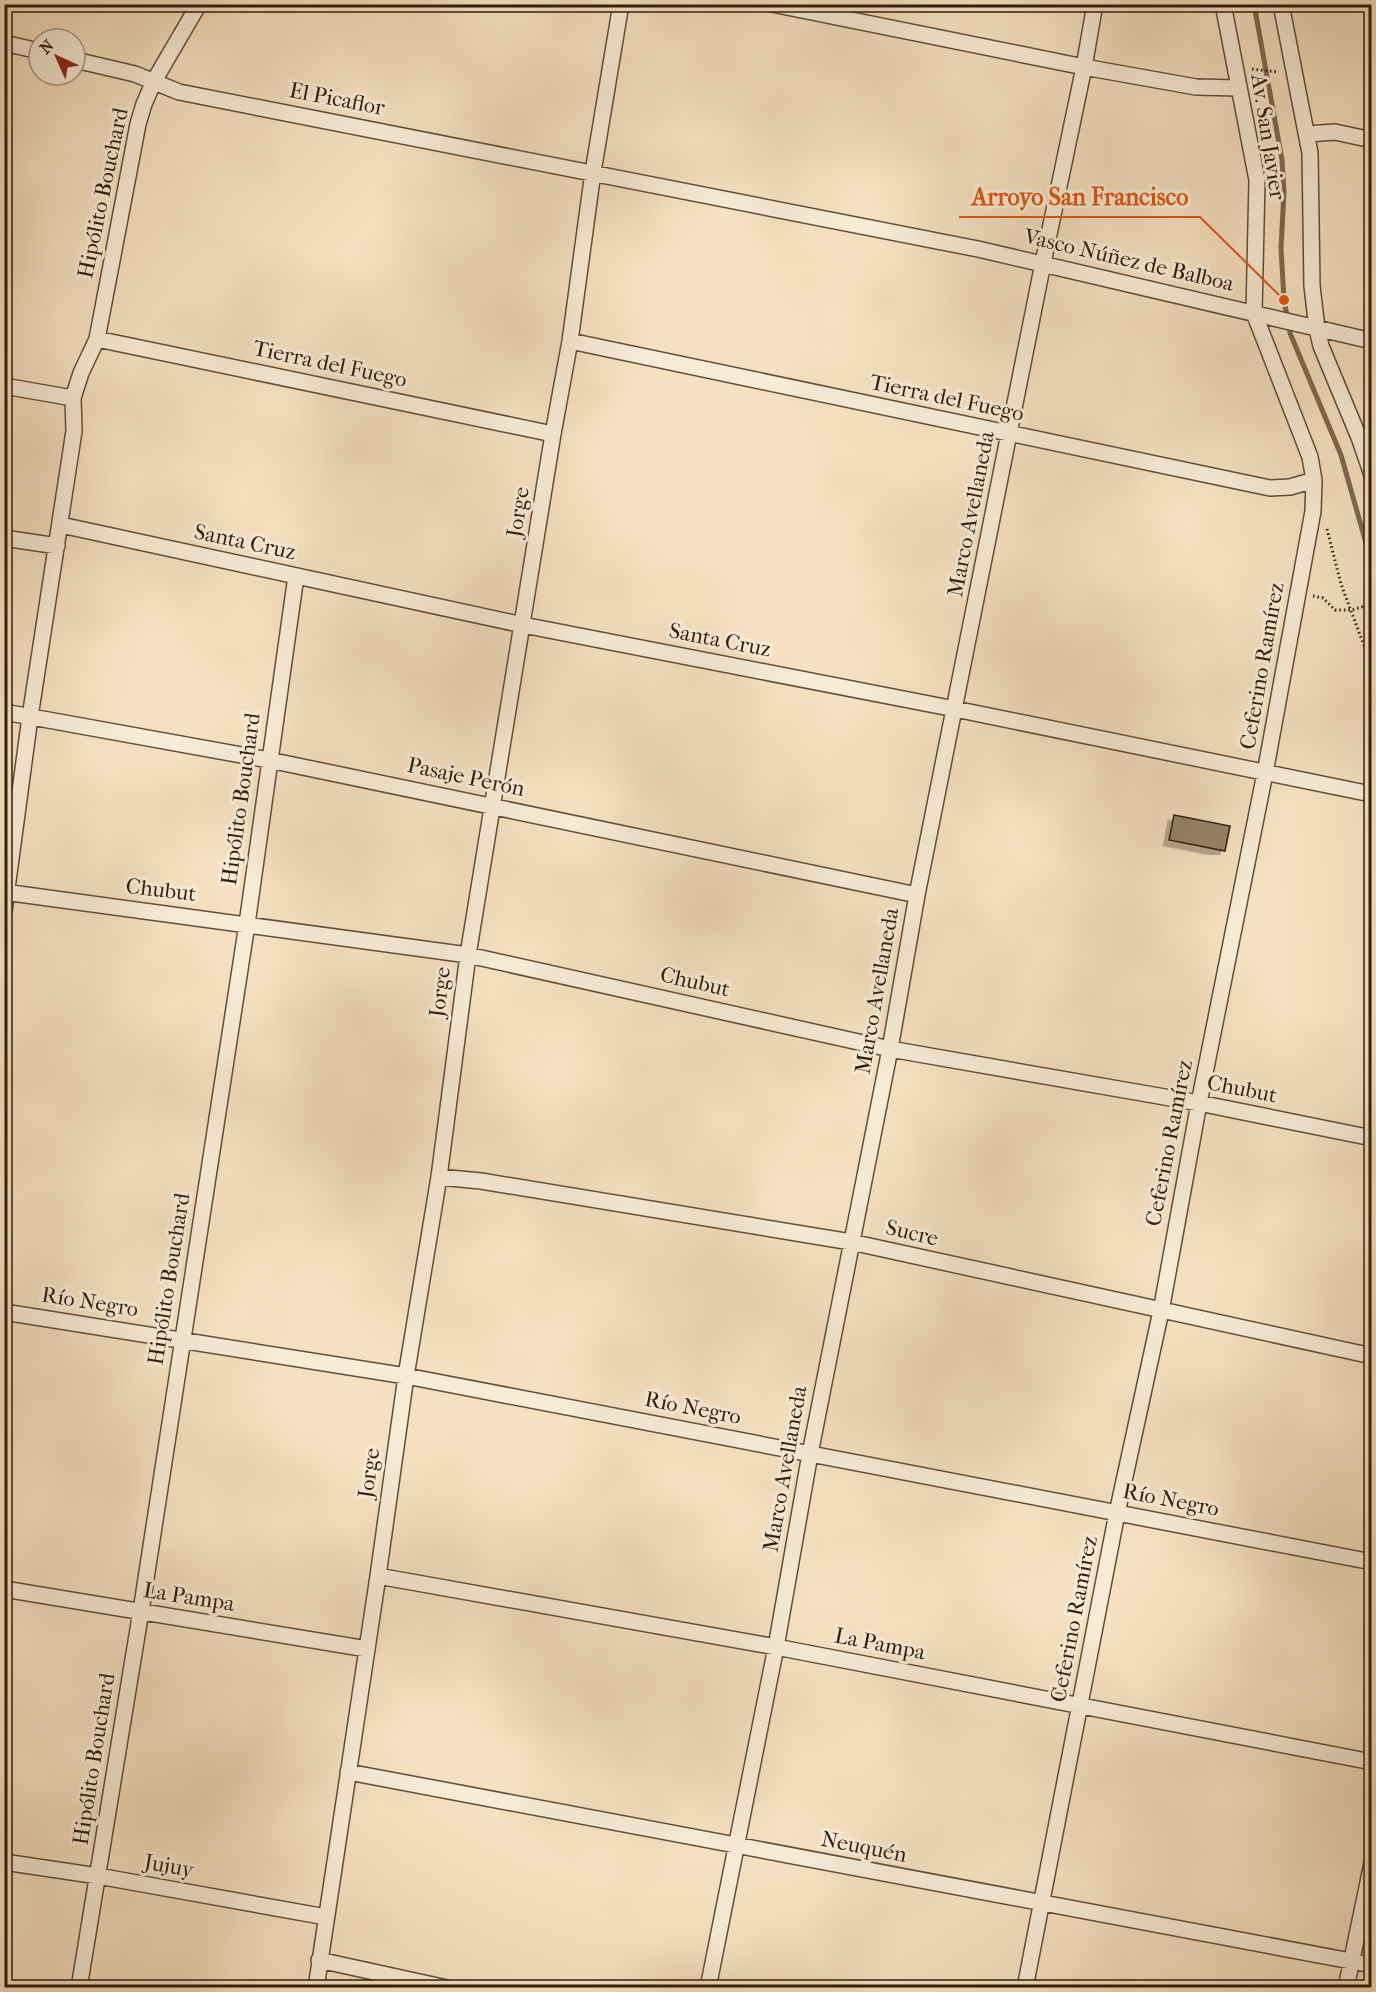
<svg xmlns="http://www.w3.org/2000/svg" width="1376" height="1992" font-family="'IM FELL French Canon',serif">
<style>
.lines{fill:none;stroke-linecap:round;stroke-linejoin:round}
.stream{stroke:#7e6a53;stroke-width:5}
.building{fill:#96836a;stroke:#301d0b;stroke-width:1.5;filter:url(#shadow)}
.street-casing{stroke:#614e38;stroke-width:18}
.path{stroke:#301d0b;stroke-width:3;stroke-dasharray:1.5 3;stroke-linecap:butt}
.street{stroke:#f8ecd7;stroke-width:15}
.labels{text-anchor:middle;dominant-baseline:central;stroke-width:6;stroke-linejoin:round;paint-order:stroke}
.street-label{font-size:22px;fill:#301d0b;stroke:#f8ecd7}
.leader{fill:none;stroke:#df560c;stroke-width:2}
.callout-dot{fill:#df560c;stroke:#f8ecd7;stroke-width:2}
.callout-label{font-size:24px;text-anchor:middle;font-weight:bold;fill:#df560c;stroke:#f8ecd7;stroke-width:6;stroke-linejoin:round;paint-order:stroke}
</style>
<defs>
<filter id="shadow"><feDropShadow dx="-5.5" dy="5.5" stdDeviation="0" flood-color="#0004"/></filter>
</defs>
<rect width="100%" height="100%" fill="#f5e1c1"/>
<filter id="stains"><feTurbulence type="fractalNoise" baseFrequency=".00333" numOctaves="4"/><feColorMatrix values="0 0 0 0 .2 0 0 0 0 .09 0 0 0 0 .02 0 0 0 .5 -.17"/></filter>
<radialGradient id="worn" r=".72"><stop offset=".6" stop-color="#630" stop-opacity="0"/><stop offset="1" stop-color="#630" stop-opacity=".3"/></radialGradient>
<g class="lines">
<!-- stream -->
<path class="stream" d="M1254,4L1282,160L1284,192L1281,248L1284,300L1290,333L1341,455L1372,564"/>
</g>
<!-- building -->
<path class="building" d="M1174,815L1230,826L1225,851L1169,840Z"/>
<g class="lines">
<!-- street casing -->
<g class="street-casing">
<path id="street" d="M772,4L1084,67L1196,87L1239,88
M1281,4L1310,153L1312,286L1317,329L1321,346L1360,440L1372,475
M4,43L39,51
M75,60L135,74L179,92L978,249L1372,341
M1307,134L1335,132L1372,140
M97,339L553,434
M570,341L1270,488L1290,487L1314,480
M4,386L73,398
M61,525L523,625L955,709L1366,793L1372,796
M4,538L57,546
M4,712L269,760L917,895
M4,892L468,955L890,1049L1199,1103L1372,1138
M4,911L30,717L74,431L73,398L81,373L97,339L138,124L144,104L154,81L199,4
M439,1177L481,1181L851,1242L1372,1356
M4,1312L406,1376L1372,1562
M378,1576L776,1647L1372,1762
M4,1589L367,1649
M348,1772L1372,1965
M4,1862L98,1876L326,1917
M319,1960L447,1988
M79,1988L141,1611L247,924L296,576
M316,1988L378,1576L406,1376L439,1177L468,955L553,434L570,341L593,172L621,4
M708,1988L776,1647L810,1454L890,1049L917,895L1043,263L1084,67L1095,4
M1025,1988L1117,1513L1161,1311L1199,1103L1265,773L1313,511L1314,480L1310,457L1254,313L1257,180L1223,4
M1346,1988L1372,1863"/>
</g>
<!-- path -->
<path class="path" d="M1252,69L1279,72
M1327,529L1341,584L1372,667
M1313,596L1323,598L1335,610H1351L1372,604"/>
<!-- street -->
<use href="#street" class="street"/>
</g>
<g class="labels">
<!-- street labels -->
<g class="street-label">
<text transform="translate(337 99) rotate(11)">El Picaflor</text>
<text transform="translate(1268 137) rotate(81)">Av. San Javier</text>
<text transform="translate(103 193) rotate(-78)">Hipólito Bouchard</text>
<text transform="translate(1129 260) rotate(13)">Vasco Núñez de Balboa</text>
<text transform="translate(330 364) rotate(12)">Tierra del Fuego</text>
<text transform="translate(947 398) rotate(12)">Tierra del Fuego</text>
<text transform="translate(518 512) rotate(-81)">Jorge</text>
<text transform="translate(971 514) rotate(-79)">Marco Avellaneda</text>
<text transform="translate(245 542) rotate(12)">Santa Cruz</text>
<text transform="translate(720 640) rotate(11)">Santa Cruz</text>
<text transform="translate(1262 666) rotate(-80)">Ceferino Ramírez</text>
<text transform="translate(466 777) rotate(12)">Pasaje Perón</text>
<text transform="translate(241 799) rotate(-82)">Hipólito Bouchard</text>
<text transform="translate(161 890) rotate(7)">Chubut</text>
<text transform="translate(695 982) rotate(13)">Chubut</text>
<text transform="translate(877 991) rotate(-80)">Marco Avellaneda</text>
<text transform="translate(440 992) rotate(-83)">Jorge</text>
<text transform="translate(1242 1089) rotate(11)">Chubut</text>
<text transform="translate(1169 1143) rotate(-79)">Ceferino Ramírez</text>
<text transform="translate(912 1233) rotate(13)">Sucre</text>
<text transform="translate(169 1279) rotate(-81)">Hipólito Bouchard</text>
<text transform="translate(90 1302) rotate(9)">Río Negro</text>
<text transform="translate(693 1408) rotate(11)">Río Negro</text>
<text transform="translate(785 1469) rotate(-80)">Marco Avellaneda</text>
<text transform="translate(369 1473) rotate(-82)">Jorge</text>
<text transform="translate(1171 1500) rotate(11)">Río Negro</text>
<text transform="translate(189 1597) rotate(9)">La Pampa</text>
<text transform="translate(1074 1619) rotate(-79)">Ceferino Ramírez</text>
<text transform="translate(880 1644) rotate(11)">La Pampa</text>
<text transform="translate(94 1759) rotate(-81)">Hipólito Bouchard</text>
<text transform="translate(864 1847) rotate(11)">Neuquén</text>
<text transform="translate(169 1866) rotate(10)">Jujuy</text>
</g>
</g>
<!-- callouts -->
<path class="leader" d="M1284 300L1200 217H959"/>
<circle class="callout-dot" cx="1284" cy="300" r="6"/>
<g class="callout-label">
<text x="1080" y="205">Arroyo San Francisco</text>
</g>
<!-- margin -->
<rect width="1376" height="1992" fill="none" stroke="#f5e1c1" stroke-width="24"/>
<rect x="6" y="6" width="1364" height="1980" fill="none" stroke="#301d0b" stroke-width="3"/>
<rect x="12" y="12" width="1352" height="1968" fill="none" stroke="#301d0b" stroke-width="1.5"/>
<!-- north arrow -->
<g transform="translate(57 57) rotate(315)"><circle r="28" fill="#f8ecd7" stroke="#a89985" stroke-width="1.5"/>
<path d="M0-4.5L10 22L0 15L-10 22Z" fill="#8f2418"/>
<text y="-9" font-size="16" font-weight="bold" text-anchor="middle" fill="#301d0b">N</text>
</g>
<rect width="100%" height="100%" filter="url(#stains)"/>
<rect width="100%" height="100%" fill="url(#worn)"/>
</svg>
